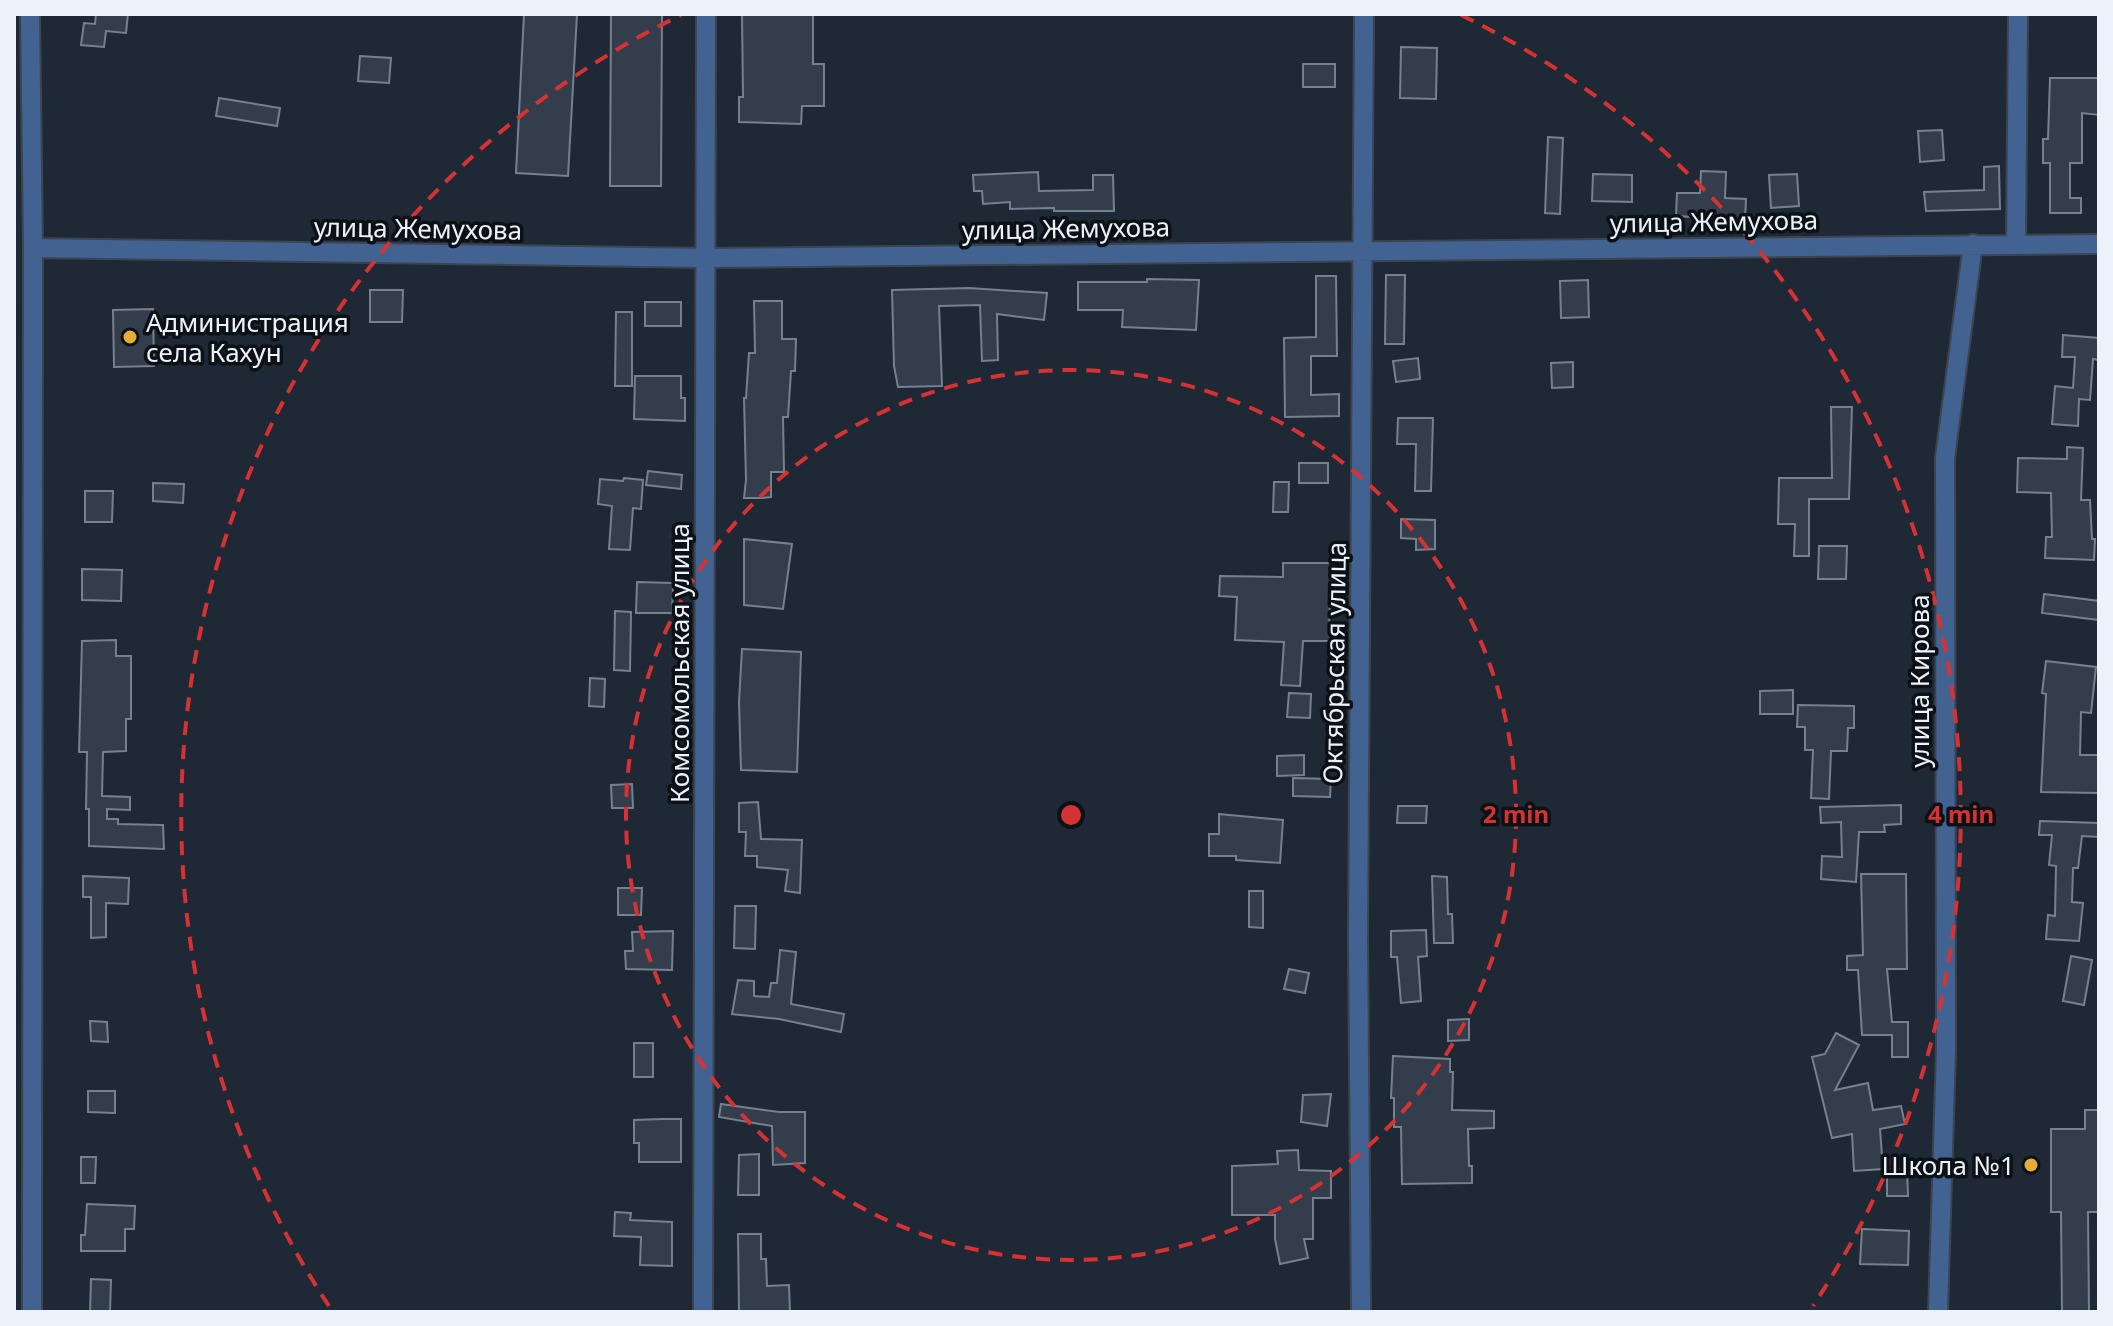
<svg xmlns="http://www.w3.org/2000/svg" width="2113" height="1326" font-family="'Noto Sans',sans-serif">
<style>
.building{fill:#333d4b;stroke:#768190;stroke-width:2}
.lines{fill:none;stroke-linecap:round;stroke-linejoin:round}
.street-casing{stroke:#3c4451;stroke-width:22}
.street{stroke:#426391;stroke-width:18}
.ring{fill:none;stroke:#d73233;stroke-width:4;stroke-dasharray:14 10}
.poi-dot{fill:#e6ad36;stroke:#0c1116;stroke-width:3}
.labels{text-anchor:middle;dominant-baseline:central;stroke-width:7;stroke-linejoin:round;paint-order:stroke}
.street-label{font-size:26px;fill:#ecf2fb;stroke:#0c1116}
.poi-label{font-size:26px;fill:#ecf2fb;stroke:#0c1116;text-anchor:start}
.centre{fill:#d73233;stroke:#0c1116;stroke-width:4}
.ring-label{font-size:24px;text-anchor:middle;font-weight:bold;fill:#d73233;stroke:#0c1116;stroke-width:7;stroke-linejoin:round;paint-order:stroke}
</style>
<rect width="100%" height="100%" fill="#1f2835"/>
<!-- building -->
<path class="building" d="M96,14H128L126,33L106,31L104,47L81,45L84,23L95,24Z
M524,14H577L568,176L516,173Z
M611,14H662L661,186H610Z
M742,14H813V64H824V106H802L801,124L739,122V97H743Z
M1401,47L1437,48L1436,99L1400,98Z
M360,56L391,58L389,83L358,81Z
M1303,64H1335V87H1303Z
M2050,78H2099V115L2082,113V163H2070V198H2081V213H2050V163H2043V139H2048Z
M219,98L280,108L277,126L216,116Z
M1942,130L1944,160L1920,162L1918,131Z
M1548,137L1563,138L1560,214L1545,213Z
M1999,166L2000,209L1926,211L1924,192L1984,190V167Z
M1701,171L1726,172L1725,198L1746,199L1745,220L1676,216L1677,193H1700Z
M1038,172L1039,191L1093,190V175H1113L1114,211H1054V208L1010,209V202L983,204L982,191H974L973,175Z
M1593,174L1632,175V202L1592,201Z
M1797,174L1799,206L1771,208L1769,175Z
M1386,275H1405L1404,344H1385Z
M1316,276H1336L1337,356H1311V395L1339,394V416L1285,417L1284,338L1316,337Z
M1147,279L1199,280L1196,330L1122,327L1123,310H1078V282H1147Z
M1588,280L1589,317L1561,318L1560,281Z
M969,288L1047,293L1044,320L997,314L998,360L982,361L980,305L939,306L942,386L898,387L894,366L892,290Z
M370,290H403L402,322H370Z
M754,301H782V339H796L795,371H791L788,417H783L784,472H771V497L762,498H744L746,480L744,398H746L749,353H755Z
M645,302H681V326H645Z
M153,309L154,366L114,367L113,310Z
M616,312H632V386H615Z
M2063,335L2099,338V360L2093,359L2090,400L2079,399L2078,426L2052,424L2055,386L2073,388L2075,357H2062Z
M1418,358L1420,379L1396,382L1393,361Z
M1573,362V387L1552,388L1551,363Z
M635,376H681V398H685V421L634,419Z
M1831,407H1852L1849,499H1809V556H1794L1795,524H1778L1779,478H1832Z
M1398,418H1433L1431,491H1415L1416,444H1397Z
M2067,447L2083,448L2081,500H2090L2092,539H2095L2094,560L2045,558L2046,537H2052L2051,493L2017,492L2018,458L2067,459Z
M1299,463H1328V483H1299Z
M648,471L682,475L681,489L646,485Z
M624,478L643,480L641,509L633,508L630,550L609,549L612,506L598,504L600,479L623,481Z
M1274,482H1289L1288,512H1273Z
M153,483L184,484L183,503L153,501Z
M85,491H113L112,522H85Z
M1401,519L1435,520V549L1416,550V539L1401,538Z
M744,539L792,544L783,609L744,605Z
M1819,546H1847L1846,579H1818Z
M1283,563H1332L1329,626L1332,627V641H1303L1300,686L1281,685L1284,642L1235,640L1237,597L1219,596L1220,576L1283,577Z
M82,569L122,570L121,601L82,600Z
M637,582L673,583L672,613H636Z
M2044,594L2099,601V620L2042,613Z
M615,611L631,612L630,671L614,670Z
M116,640V656H131V719H126V751L103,752L102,796L130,797V810L107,809V819H118V824L163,825L164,849L89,846V809H86L87,752H79L82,641Z
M742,649L801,652L797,772L741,770L739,702Z
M2046,661L2096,667L2091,713L2081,712L2080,755H2099V793L2041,792L2046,694L2042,693Z
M590,678L605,679L604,707L589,706Z
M1793,690V714H1760V691Z
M1289,693L1311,694L1310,718L1287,717Z
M1798,705L1854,706V728H1848L1847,751H1831L1829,799L1811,798L1813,750H1805V727H1797Z
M1304,755V775L1277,776V756Z
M1293,778L1331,779L1330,797L1293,796Z
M632,784L633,808H612L611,785Z
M758,802L761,839L802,840L800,893L785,891L788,870L757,867V856H745L746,832H739V803Z
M1901,805V824L1884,825L1885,832H1859L1856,882L1821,879L1822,856L1842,857L1841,822L1821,823L1820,807Z
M1398,806H1427L1426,823H1397Z
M1219,814L1283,820L1280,863L1236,860V856H1209V834H1219Z
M2040,821L2099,823V837L2082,836L2078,868H2073L2072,902L2083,903L2079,941L2046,939L2048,915L2055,916L2056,866L2049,865L2052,835H2039Z
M1861,874H1906L1907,969H1887L1892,1022H1908V1057H1892V1035H1862L1858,970H1847V956L1863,955Z
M83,876L129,878L128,904L106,903V937L91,938V897H83Z
M1432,876L1447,877L1448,914H1452L1453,943H1434Z
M618,888H642L641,915H618Z
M1249,891H1263V928L1249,927Z
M735,906H756L755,949L734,948Z
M1426,930L1427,956L1418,957L1421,1001L1401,1003L1397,957H1391V931Z
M673,931L672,970L626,969L625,951H633L632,932Z
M780,950L796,952L791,1004L844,1014L841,1032L779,1019L732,1014L738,980L754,981V996L769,997L771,983H777Z
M2071,956L2092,960L2084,1005L2063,1001Z
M1289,969L1309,973L1305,993L1284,989Z
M1469,1019V1040L1448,1041V1020Z
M90,1021L107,1022L108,1042L91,1041Z
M1836,1033L1859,1045L1835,1090L1868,1083L1873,1110L1901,1106L1905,1124L1880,1129L1883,1169L1854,1171L1852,1134L1832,1138L1812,1057L1825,1054Z
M634,1043H653V1077H634Z
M1393,1056L1450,1059V1072H1453L1452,1110L1494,1111V1128L1468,1129L1469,1166H1472V1183L1402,1184L1401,1127H1394V1098H1391Z
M88,1091H115V1113L88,1112Z
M1331,1094L1327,1126L1301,1122L1303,1095Z
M721,1104L779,1112H805V1163L773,1165L772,1126L719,1117Z
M2085,1110H2099V1212H2088L2089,1312H2062L2061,1212H2051V1129H2085Z
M663,1119H681V1162H639V1143H634V1120Z
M1298,1150L1299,1170L1331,1171V1198H1313V1239H1304L1308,1258L1280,1264L1275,1239V1215H1232V1166L1278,1164L1277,1151Z
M759,1154V1195H738L739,1155Z
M81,1157H96L95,1183H81Z
M1887,1169H1907L1908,1196H1887Z
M87,1204L135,1206L134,1229H125V1251H81V1235H85Z
M615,1212L631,1213L630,1220L672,1222V1266L640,1265L641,1237L614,1236Z
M1862,1229L1909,1231L1908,1265L1860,1264Z
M738,1234H761V1259H766L767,1286L789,1285L790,1312H739Z
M91,1279L111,1280L110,1312H90Z"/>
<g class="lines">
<!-- street casing -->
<g class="street-casing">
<path id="street" d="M30,14L33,248L32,1312
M2016,244L2018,14
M33,248L707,258L2099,244
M703,1312L706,14
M1361,1312L1358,938L1364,14
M1938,1312L1946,1050L1945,458L1973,244"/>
</g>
<!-- street -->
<use href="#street" class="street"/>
</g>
<!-- distance rings -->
<g class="ring">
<circle cx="1071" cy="815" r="445"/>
<path d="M329 1306A890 890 0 0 1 681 15M1461 15A890 890 0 0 1 1813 1306"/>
</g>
<!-- markers -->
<g class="poi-dot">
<circle cx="130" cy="337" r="8"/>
<circle cx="2031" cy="1165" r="8"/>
</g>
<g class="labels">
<!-- street labels -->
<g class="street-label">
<text transform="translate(1714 221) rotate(-1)">улица Жемухова</text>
<text transform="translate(418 228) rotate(1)">улица Жемухова</text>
<text transform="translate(1066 228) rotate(-1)">улица Жемухова</text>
<text transform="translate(679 663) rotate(-90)">Комсомольская улица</text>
<text transform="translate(1334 663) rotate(-89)">Октябрьская улица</text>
<text transform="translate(1919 681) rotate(-90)">улица Кирова</text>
</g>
<!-- poi labels -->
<g class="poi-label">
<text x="146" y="322">Администрация<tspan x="146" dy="30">села Кахун</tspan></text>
<text x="2015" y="1165" text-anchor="end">Школа №1</text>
</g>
</g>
<circle cx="1071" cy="815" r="12" class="centre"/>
<g class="ring-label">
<text x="1516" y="823">2 min</text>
<text x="1961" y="823">4 min</text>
</g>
<!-- border -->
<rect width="2113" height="1326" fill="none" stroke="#ecf2fb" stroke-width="32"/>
</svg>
